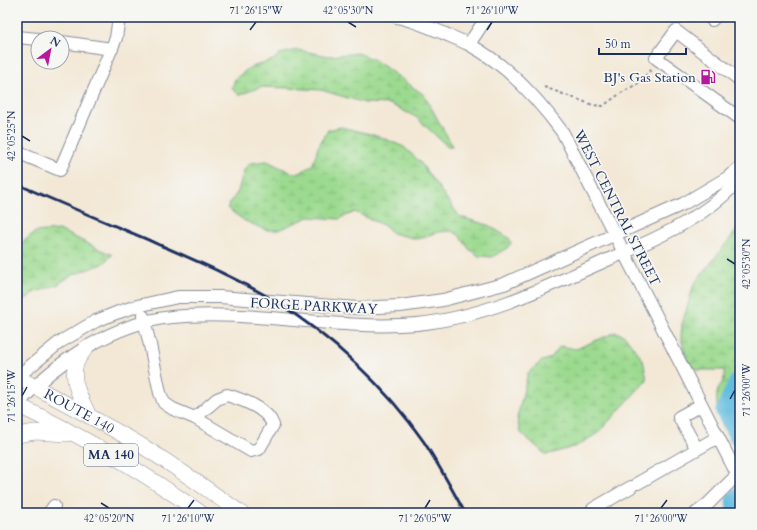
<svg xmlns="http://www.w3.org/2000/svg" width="757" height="530" font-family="Cardo,serif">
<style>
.wetland{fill:url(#wetland-marsh);stroke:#5c8476}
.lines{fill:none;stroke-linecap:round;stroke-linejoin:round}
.river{stroke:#62bcdf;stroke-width:21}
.minor-casing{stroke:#878c9a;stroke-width:14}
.major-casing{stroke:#878c9a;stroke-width:16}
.path{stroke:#878c9a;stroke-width:2;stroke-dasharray:3 3;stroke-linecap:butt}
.minor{stroke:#fff;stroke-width:12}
.major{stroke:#fff;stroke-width:15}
.rail{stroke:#1b2f5e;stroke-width:3}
.ticks{fill:none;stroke:#1b2f5e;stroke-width:1.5}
.labels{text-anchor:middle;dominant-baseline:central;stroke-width:3.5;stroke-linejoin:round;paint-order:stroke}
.shield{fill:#f6f6f2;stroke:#5d6b8a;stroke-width:1}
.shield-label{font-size:13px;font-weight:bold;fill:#1b2f5e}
.poi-label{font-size:14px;fill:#1b2f5e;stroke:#f6f6f2;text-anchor:end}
.street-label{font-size:14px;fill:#1b2f5e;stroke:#f6f6f2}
.neatline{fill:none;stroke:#1b2f5e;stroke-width:1.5}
.ticks-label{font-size:10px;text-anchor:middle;fill:#1b2f5e}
</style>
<defs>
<pattern id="wetland-marsh" width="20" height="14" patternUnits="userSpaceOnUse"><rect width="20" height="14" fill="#9cda8f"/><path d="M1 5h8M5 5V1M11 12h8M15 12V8" fill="none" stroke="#86bb7e"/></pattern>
</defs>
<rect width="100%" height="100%" fill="#f6f6f2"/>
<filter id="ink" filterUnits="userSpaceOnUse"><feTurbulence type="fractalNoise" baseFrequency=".025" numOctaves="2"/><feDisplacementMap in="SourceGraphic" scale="8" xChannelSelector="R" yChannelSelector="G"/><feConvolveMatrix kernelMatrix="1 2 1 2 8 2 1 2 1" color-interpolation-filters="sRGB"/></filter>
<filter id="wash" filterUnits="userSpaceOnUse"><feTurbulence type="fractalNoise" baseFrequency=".012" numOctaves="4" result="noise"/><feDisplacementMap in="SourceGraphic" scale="16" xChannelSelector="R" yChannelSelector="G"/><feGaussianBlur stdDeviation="0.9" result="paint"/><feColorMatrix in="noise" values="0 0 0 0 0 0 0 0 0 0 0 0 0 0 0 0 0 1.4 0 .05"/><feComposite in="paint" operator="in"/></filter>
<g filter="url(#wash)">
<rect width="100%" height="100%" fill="#f3e8d5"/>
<!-- wetland -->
<path class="wetland" d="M297,50L329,56L358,53L375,60L424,95L452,145L451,147L447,146L416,117L390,104L365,103L321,90L289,88L261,87L239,95L232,88L235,79L249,68L273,60L280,54Z
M341,127L378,136L404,147L420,162L460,217L488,225L509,238L511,243L507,248L492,257L479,256L470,250L459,235L452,231L438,232L417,239L392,233L387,227L355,212L339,219L309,217L278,230H266L245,221L227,208L238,191L245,168L250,163L267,161L292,173H300L313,164L318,147L328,130Z
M740,226V448L738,451C727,433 714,415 717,393C719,383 726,383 724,370H698L688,363L681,338L682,324L694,284Z
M59,230L112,255L103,264L72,275L57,285L33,293L17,307V247L35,232Z
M616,332L625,336L643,360L647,380L598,433L577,446L546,455L520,432L517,418L528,373L542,361L551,358L560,346L576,349Z"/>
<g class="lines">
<!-- river -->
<path class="river" d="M740,381L726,411L740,438
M737,513L736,501L740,496"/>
</g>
</g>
<g filter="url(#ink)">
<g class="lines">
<!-- minor casing -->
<g class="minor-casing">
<path id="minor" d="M397,17C413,20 429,27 443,33C452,37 460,40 468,44C507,64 538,99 563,133L740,480
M712,20L715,17
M17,37L38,39
M62,42L112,49
M469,44L487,17
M740,80L676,31L656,58L738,117H740
M17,152L60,170L116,38L119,17
M143,316L150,345L160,393L164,403L173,409L195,418L251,451L259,449L273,425C267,408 243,400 227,395L217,399L195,418
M17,377L60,342L96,321L116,313L137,306L178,297H220L357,308L400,306L443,300L504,284L683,204L727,178L740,167
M17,405C55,362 113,323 172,317C254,309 335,331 417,324C487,317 551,285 614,257C656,239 712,214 740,178
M697,449L679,417L701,405
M638,483L718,437
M593,509L631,487
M49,513L54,506
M696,513L707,505L737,475"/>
</g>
<!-- major casing -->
<g class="major-casing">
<g id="major">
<path d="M86,348C82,353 78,358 76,364C70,381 82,400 89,416"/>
<path id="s1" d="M17,377C55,398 94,418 132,440C170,462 205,488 241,513"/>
<path d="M17,405C81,435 143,472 201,513"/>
<path d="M17,435L35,432L67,434"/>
</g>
</g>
<!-- path -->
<path class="path" d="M544,87L593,105L603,106L621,93L637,84L652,69"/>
<!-- minor -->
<use href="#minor" class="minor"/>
<!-- major -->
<use href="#major" class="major"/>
<!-- rail -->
<path class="rail" d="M17,184C62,204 108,223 153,242C194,260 235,277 273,300C330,335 386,387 424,442C439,465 452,489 465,513"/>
</g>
</g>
<!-- ticks -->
<path class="ticks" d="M348,22L356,27M250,30L256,22M487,30L492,22M22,136L30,141M727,259L735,264M22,396L27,387M730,399L735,390M101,503L109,508M188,508L194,500M425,508L430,500M661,508L667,500"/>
<!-- icons -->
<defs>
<g id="fuel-bare" transform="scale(1.2)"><path d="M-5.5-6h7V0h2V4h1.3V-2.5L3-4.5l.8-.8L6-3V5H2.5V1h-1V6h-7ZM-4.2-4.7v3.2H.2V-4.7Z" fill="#b5179e" stroke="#f6f6f2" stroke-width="2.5" paint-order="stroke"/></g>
</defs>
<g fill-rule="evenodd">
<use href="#fuel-bare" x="708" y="77"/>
</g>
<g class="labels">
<!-- shield labels -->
<rect class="shield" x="84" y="444" width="54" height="22" rx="3"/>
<g class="shield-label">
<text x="111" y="455">MA 140</text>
</g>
<!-- poi labels -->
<g class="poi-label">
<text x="696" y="77">BJ's Gas Station</text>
</g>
<!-- street labels -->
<g class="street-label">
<text transform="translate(617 208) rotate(63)">WEST CENTRAL STREET</text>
<text transform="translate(314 306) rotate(3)">FORGE PARKWAY</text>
<text stroke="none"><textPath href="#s1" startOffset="71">ROUTE 140</textPath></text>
</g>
</g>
<!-- margin -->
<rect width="757" height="530" fill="none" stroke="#f6f6f2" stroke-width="44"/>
<!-- north arrow -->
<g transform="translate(50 50) rotate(32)"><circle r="19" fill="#f6f6f2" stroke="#9ea6b7"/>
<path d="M0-3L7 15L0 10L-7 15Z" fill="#b5179e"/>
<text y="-6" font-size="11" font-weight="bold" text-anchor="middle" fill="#1b2f5e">N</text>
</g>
<!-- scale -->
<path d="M599 48v6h87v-6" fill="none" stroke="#1b2f5e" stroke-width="2"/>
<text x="605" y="48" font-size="12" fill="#1b2f5e" stroke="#f6f6f2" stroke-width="3" paint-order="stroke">50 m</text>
<rect x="22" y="22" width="713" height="486" class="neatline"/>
<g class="ticks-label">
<text x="256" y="14">71°26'15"W</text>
<text x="348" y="14">42°05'30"N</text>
<text x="492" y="14">71°26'10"W</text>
<text transform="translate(11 136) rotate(-90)" y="4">42°05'25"N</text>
<text transform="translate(746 264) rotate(-90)" y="4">42°05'30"N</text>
<text transform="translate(746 390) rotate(-90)" y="4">71°26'00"W</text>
<text transform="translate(11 396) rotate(-90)" y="4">71°26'15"W</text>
<text x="109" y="522">42°05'20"N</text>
<text x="188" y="522">71°26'10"W</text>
<text x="425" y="522">71°26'05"W</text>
<text x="661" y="522">71°26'00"W</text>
</g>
</svg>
